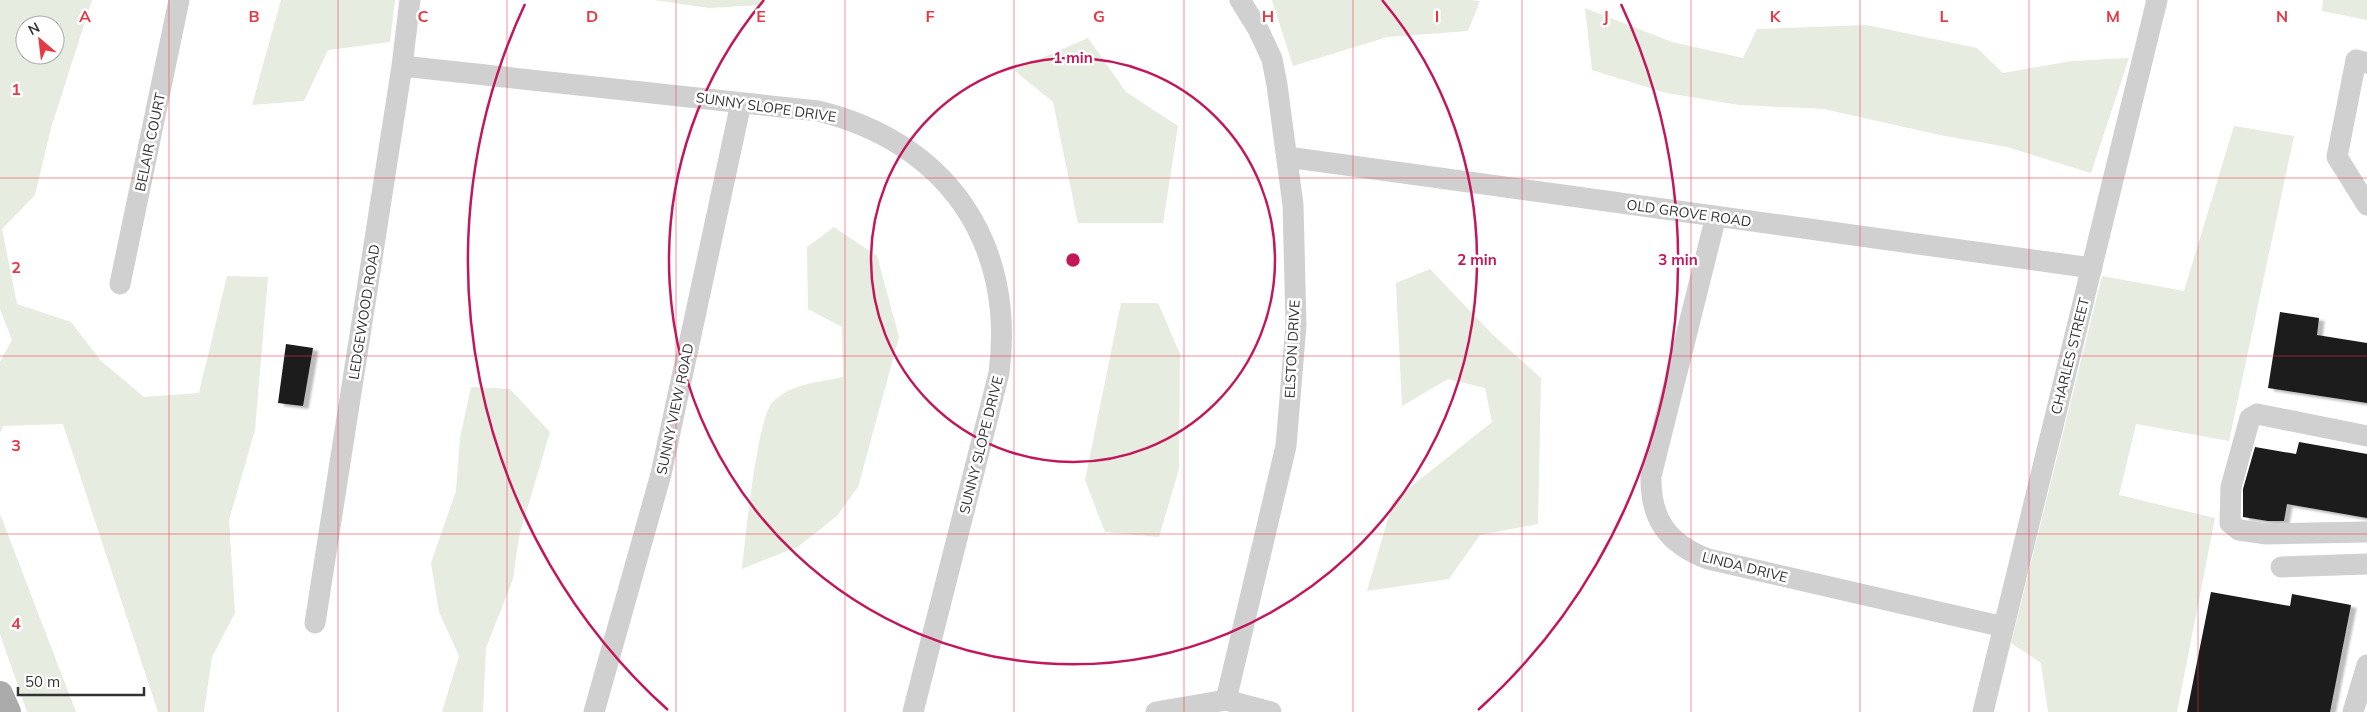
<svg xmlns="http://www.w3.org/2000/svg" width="2367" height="712" font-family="Mulish,sans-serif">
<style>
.green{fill:#e6ecdf;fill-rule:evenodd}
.building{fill:#1a1a1a;filter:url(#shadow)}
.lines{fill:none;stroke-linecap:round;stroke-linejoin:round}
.minor{stroke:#d0d0d0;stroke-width:21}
.major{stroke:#ababab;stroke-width:26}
.grid{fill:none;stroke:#e63946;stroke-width:1;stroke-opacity:0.55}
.ring{fill:none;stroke:#c2185b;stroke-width:2.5}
.labels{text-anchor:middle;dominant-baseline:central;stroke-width:5;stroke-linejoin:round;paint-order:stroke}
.street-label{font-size:14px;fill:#333;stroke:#fff}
.grid-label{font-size:16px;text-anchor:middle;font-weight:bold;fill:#e63946;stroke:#fff;stroke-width:5;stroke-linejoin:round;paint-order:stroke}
.centre{fill:#c2185b;stroke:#fff;stroke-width:2.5}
.ring-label{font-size:15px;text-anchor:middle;font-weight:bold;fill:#c2185b;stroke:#fff;stroke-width:5;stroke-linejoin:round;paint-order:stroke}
</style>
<defs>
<filter id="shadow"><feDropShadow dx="5.5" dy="3" stdDeviation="1" flood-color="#0004"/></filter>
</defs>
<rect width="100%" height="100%" fill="#fff"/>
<!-- green -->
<path class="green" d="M0,0H92L51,128L35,195L2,229L17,304L71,322L101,361L144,397L199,393L227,276L268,277L255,430L229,520L235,613L212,657L204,712H158L63,424L3,426L0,433V362L12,340L0,309ZM25,25H55V55H25Z
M281,0H395L390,42L328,50L304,101L252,105Z
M655,0H765L763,5L708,8Z
M1272,0H1471L1480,1L1468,31L1387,37L1293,66Z
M2323,0H2367V20L2322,11Z
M1585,8L1672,42L1743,58L1757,29L1867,25L1977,48L2003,73L2072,61L2129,58L2091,173L2007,147L1940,135L1824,109L1739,105L1666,93L1592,70Z
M1088,38L1126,92L1178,126L1163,223H1078L1053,102L1014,70Z
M2234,126L2294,136L2229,441L2136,424L2119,495L2215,518L2177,712H2048L2041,663L2011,643L2102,276L2184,291Z
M834,227L877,256L899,337L858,487L837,516L799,546L742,569C745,542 757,419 772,403C791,383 817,383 843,377L842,327L808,309L807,247Z
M1430,269L1492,334L1541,378L1538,524L1480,535L1449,579L1367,591L1393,501L1492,422L1485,388L1448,379L1402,406L1396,283Z
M1121,303H1158L1180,354L1179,469L1159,537L1105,532L1085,480Z
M471,387L510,389L550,432L519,536L513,579L486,648L483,712H442L459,656L439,612L431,563L456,491L460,438Z
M0,514L76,712H27L0,634Z"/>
<!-- building -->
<path class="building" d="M2280,312L2319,318L2317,335L2367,343V403L2268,388Z
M286,344L313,348L303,406L278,403Z
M2299,442L2367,454V518L2287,504L2284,521H2268L2243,517V489L2255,447L2296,454Z
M2211,592L2290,606L2292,594L2351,605L2330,712H2187Z"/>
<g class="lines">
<!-- minor -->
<path class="minor" d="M2367,63L2356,60L2337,157L2367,205
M402,66L818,111C946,142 1016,242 999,373L913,712
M1287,157L2092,268
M1716,216L1651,476C1650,519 1668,544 1708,559L2004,627
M120,284L179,0
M2367,436L2257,414L2250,418L2231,487L2230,523L2239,530L2267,534L2367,532
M2281,567L2367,564
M315,623L402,66L410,0
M1226,700L1286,446L1296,325L1293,205L1277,85L1272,59L1258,29L1240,0
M594,712L661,474L741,103
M1156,712L1226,700L1271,712
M1983,712L2157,0
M2353,712L2367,665"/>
<!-- major -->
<path class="major" d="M0,694L8,712"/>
</g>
<!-- grid -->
<path class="grid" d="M169,0V712M338,0V712M507,0V712M676,0V712M845,0V712M1014,0V712M1184,0V712M1353,0V712M1522,0V712M1691,0V712M1860,0V712M2029,0V712M2198,0V712M0,178H2367M0,356H2367M0,534H2367"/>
<!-- distance rings -->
<g class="ring">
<circle cx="1073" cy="260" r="202"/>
<path d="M1382 0A404 404 0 1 1 764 0"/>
<path d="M668 710A605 605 0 0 1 525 4M1621 4A605 605 0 0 1 1478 710"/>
</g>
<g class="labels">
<!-- street labels -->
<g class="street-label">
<text transform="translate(766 107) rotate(8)">SUNNY SLOPE DRIVE</text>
<text transform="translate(150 142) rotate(-78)">BELAIR COURT</text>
<text transform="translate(1689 213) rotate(8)">OLD GROVE ROAD</text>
<text transform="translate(364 312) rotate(-81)">LEDGEWOOD ROAD</text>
<text transform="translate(1292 349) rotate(-87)">ELSTON DRIVE</text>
<text transform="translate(2070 356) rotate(-76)">CHARLES STREET</text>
<text transform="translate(675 409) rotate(-78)">SUNNY VIEW ROAD</text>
<text transform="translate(981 445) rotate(-76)">SUNNY SLOPE DRIVE</text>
<text transform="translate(1745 567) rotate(14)">LINDA DRIVE</text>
</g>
</g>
<g class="grid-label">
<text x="85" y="22">A</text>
<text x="254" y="22">B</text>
<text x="423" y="22">C</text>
<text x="592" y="22">D</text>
<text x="761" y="22">E</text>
<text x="930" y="22">F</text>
<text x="1099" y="22">G</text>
<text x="1268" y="22">H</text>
<text x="1437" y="22">I</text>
<text x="1606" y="22">J</text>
<text x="1775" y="22">K</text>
<text x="1944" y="22">L</text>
<text x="2113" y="22">M</text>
<text x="2282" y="22">N</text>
<text x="16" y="95">1</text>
<text x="16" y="273">2</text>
<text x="16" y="451">3</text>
<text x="16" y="629">4</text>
</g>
<circle cx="1073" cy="260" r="8" class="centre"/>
<g class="ring-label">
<text x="1073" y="63">1 min</text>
<text x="1477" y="265">2 min</text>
<text x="1678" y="265">3 min</text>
</g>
<!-- north arrow -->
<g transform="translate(40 40) rotate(332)"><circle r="24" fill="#ffffff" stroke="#adadad"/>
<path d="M0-4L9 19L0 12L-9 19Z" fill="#e63946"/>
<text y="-8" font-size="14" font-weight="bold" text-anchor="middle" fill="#333333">N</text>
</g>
<!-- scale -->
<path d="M18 687v8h126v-8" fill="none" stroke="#333333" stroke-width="2.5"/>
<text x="25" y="687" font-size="15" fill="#333333" stroke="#ffffff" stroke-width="4" paint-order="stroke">50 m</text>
</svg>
